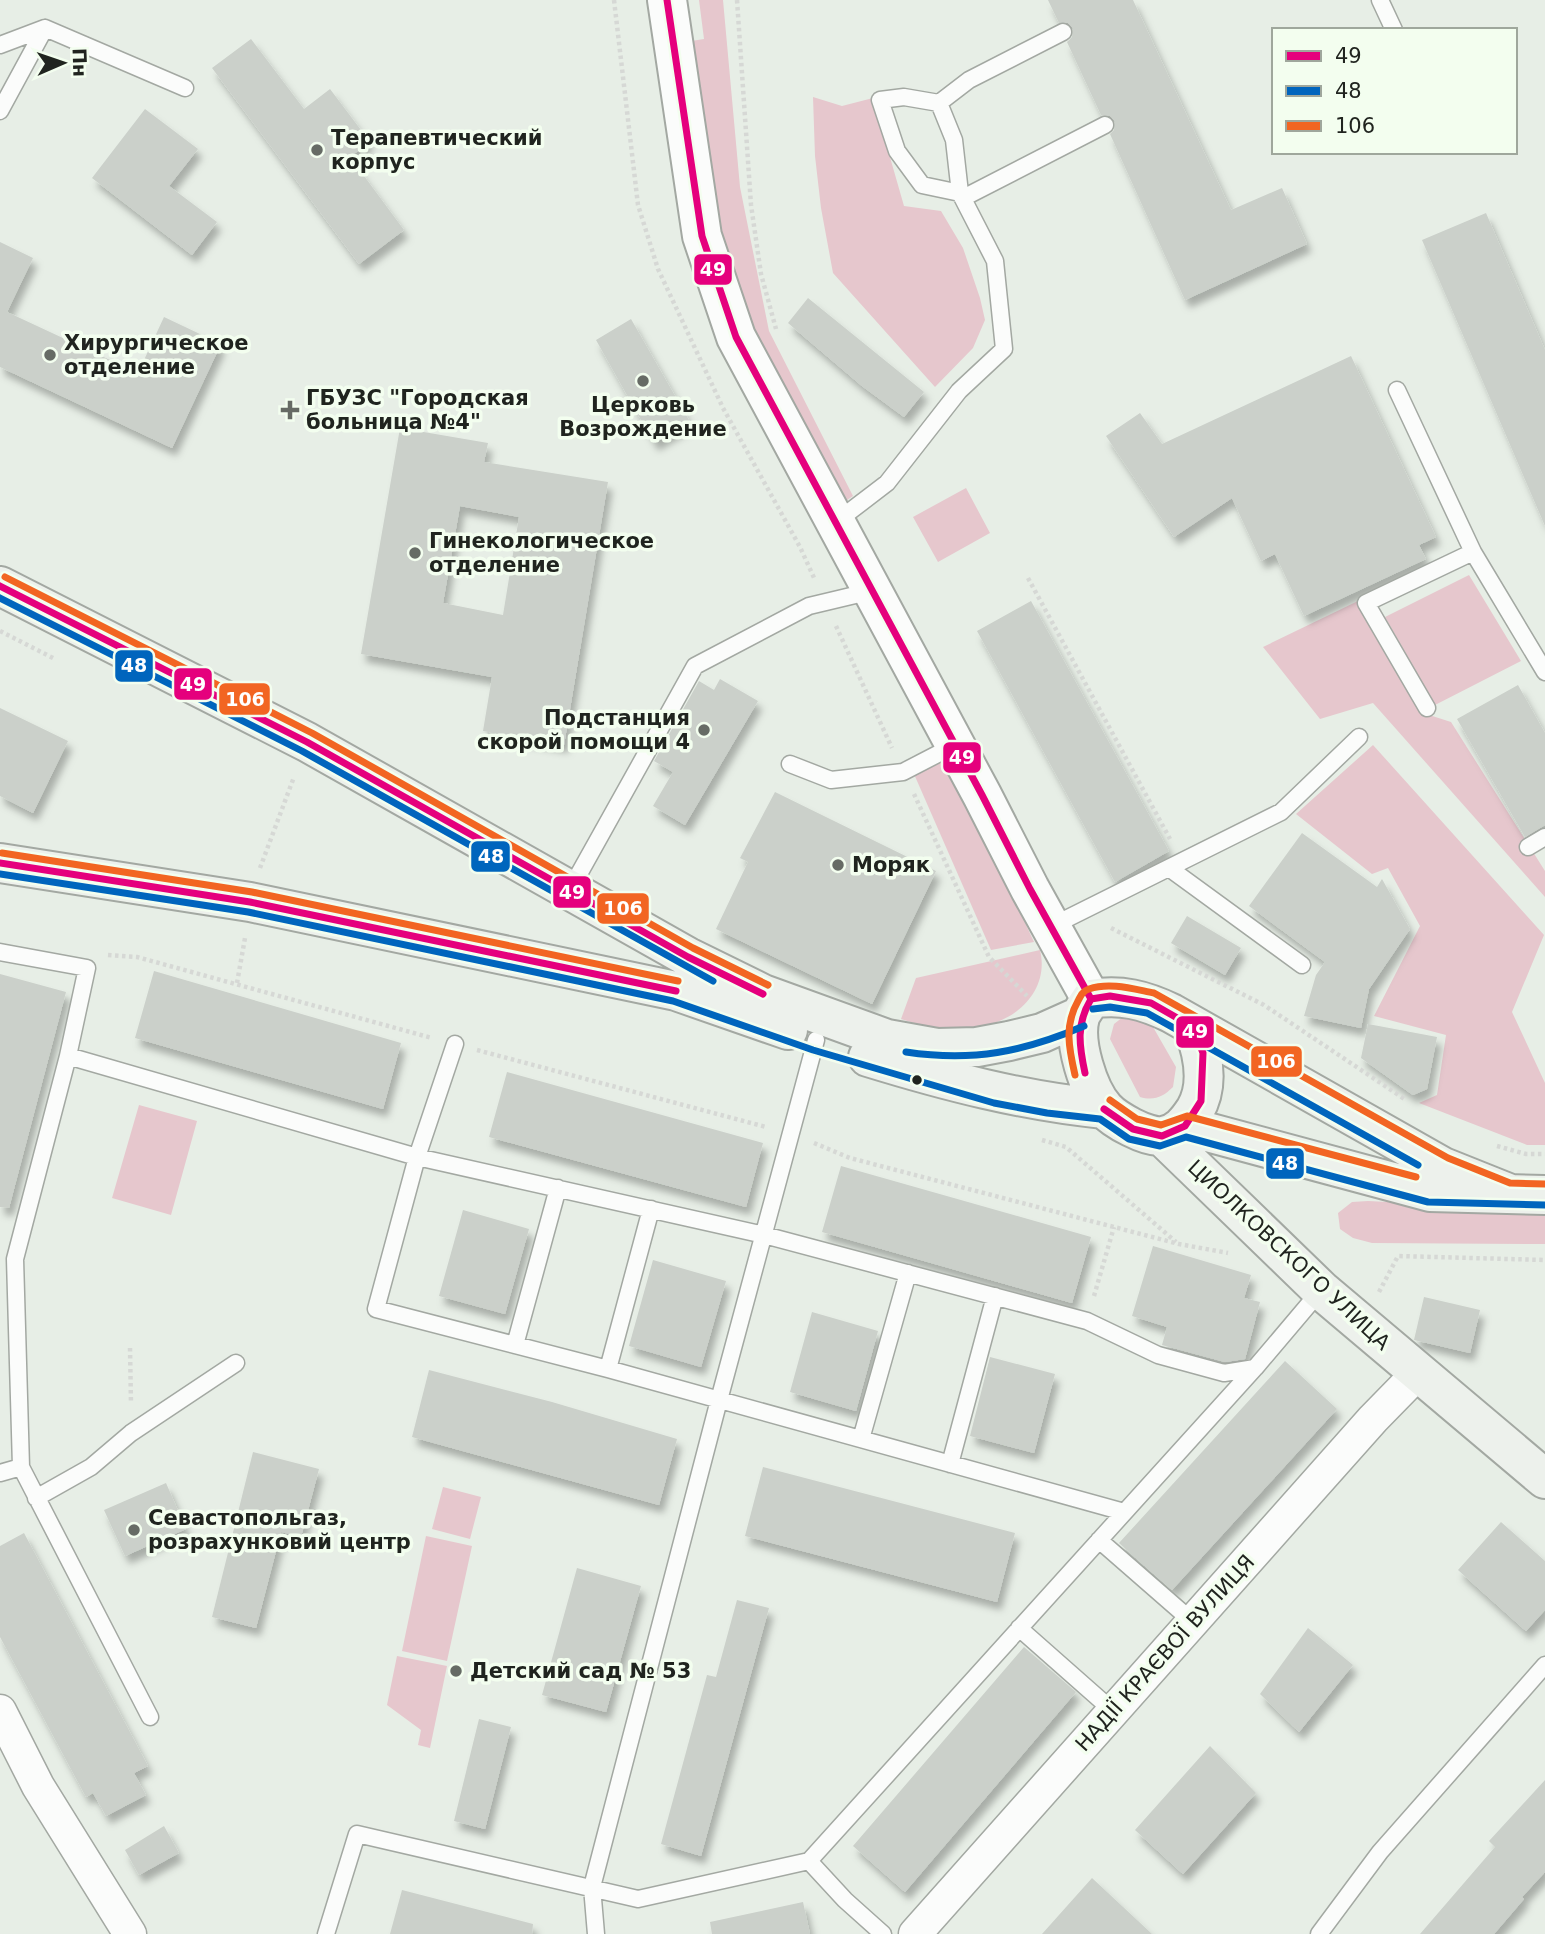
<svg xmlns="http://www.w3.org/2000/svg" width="1545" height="1934" font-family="'DejaVu Sans',sans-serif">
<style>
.green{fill:#e6c7cd}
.building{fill:#cbd0ca;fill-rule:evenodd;filter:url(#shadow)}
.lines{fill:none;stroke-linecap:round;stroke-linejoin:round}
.service-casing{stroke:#a3a8a2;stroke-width:19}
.minor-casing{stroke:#a3a8a2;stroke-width:35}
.tertiary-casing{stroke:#a3a8a2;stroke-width:42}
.secondary-casing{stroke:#a3a8a2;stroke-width:42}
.path{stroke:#d6d8d5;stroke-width:4.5;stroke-dasharray:3.5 3.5;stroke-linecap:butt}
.service{stroke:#fbfcfb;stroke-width:16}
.minor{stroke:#fbfcfb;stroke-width:32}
.tertiary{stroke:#fbfcfb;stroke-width:38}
.secondary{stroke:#edf1ec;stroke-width:38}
.bus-1-casing{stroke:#f3feef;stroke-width:12}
.bus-2-casing{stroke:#f3feef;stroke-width:12}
.bus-3-casing{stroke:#f3feef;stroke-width:12}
.bus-1{stroke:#e5007d;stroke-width:7}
.bus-2{stroke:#0065bd;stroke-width:7}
.bus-3{stroke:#f26522;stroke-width:7}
.poi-dot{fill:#666b65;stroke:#f3feef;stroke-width:2.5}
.bus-dot{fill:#20241f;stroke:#f3feef;stroke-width:2.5}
.labels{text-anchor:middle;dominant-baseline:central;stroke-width:7;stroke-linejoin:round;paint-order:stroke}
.poi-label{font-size:21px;font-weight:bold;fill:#20241f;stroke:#f3feef;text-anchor:start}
.street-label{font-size:21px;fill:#20241f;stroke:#f3feef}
.line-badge{stroke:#f3feef;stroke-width:2.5}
.badge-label{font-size:19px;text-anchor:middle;font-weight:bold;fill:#fff}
</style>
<defs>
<filter id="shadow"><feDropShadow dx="4.5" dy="8" stdDeviation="3.5" flood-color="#0004"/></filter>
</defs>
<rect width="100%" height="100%" fill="#e7eee6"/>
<!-- green -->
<path class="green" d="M699,0H723L740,187L769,331L853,496L837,507L743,334L679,43L704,39Z
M813,97L842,106L873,98L904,206L941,211L963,248L980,298L985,320L973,348L935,387L833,273L821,208L815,156Z
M966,488L990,533L938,562L913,517Z
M1469,575L1521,661L1435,705L1385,617Z
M1358,601L1423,713L1451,722L1545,871V897L1373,703L1320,719L1263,647Z
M1373,745L1544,935L1512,1012L1545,1083V1145H1527L1419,1103L1437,1095L1446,1035L1374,1016L1420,926L1388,868L1372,874L1296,814Z
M949,759L1034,942L991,950L914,774Z
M1040,950C1050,991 1015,1023 976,1027C952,1030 923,1027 901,1019L916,978Z
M1123,1017L1149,1020L1176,1067L1173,1087C1163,1097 1154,1101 1140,1097L1110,1039L1114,1024Z
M139,1105L197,1121L171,1215L112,1198Z
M1368,1201L1545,1210V1244L1372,1243L1353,1238L1340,1229L1338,1213L1352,1202Z
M443,1487L481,1497L470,1539L432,1529Z
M426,1536L472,1546L447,1661L402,1651Z
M397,1656L447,1666L430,1748L418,1745L421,1730L387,1705Z"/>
<!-- building -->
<path class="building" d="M1048,0H1133L1231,210L1282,188L1307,244L1185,300L1110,134L1114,130L1115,121L1110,116L1101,115L1067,42L1072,37L1073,28L1068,23H1059Z
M251,39L304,109L330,89L370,142L350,157L404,230L359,264L212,68Z
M145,109L198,149L169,186L217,222L192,255L92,178Z
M1486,213L1545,350V526L1422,240Z
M0,242L33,258L7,312L138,373L164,317L221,344L172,448L0,367Z
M808,298L924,392L904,417L862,386L788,323Z
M631,319L690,422L654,443L596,340Z
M1351,356L1436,537L1419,545L1426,559L1304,616L1275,554L1261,561L1232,498L1174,537L1106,436L1140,413L1162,444Z
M400,428L488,443L484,462L608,482L564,745L483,731L492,677L361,654ZM460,506L519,517L503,615L443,603Z
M1031,601L1169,851L1115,882L977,631Z
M720,679L758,701L685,825L653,806L673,772L654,761L699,681L714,690Z
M1518,685L1545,733V825L1525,837L1457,719Z
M0,708L68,741L33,813L0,796Z
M775,792L936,871L872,1004L716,929L748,862L740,858Z
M1302,833L1377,887L1382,879L1410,929L1369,989L1361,1028L1304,1016L1316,975L1325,962L1249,906Z
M1187,916L1241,948L1225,975L1171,943Z
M154,971L401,1043L383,1109L135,1038Z
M0,974L66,992L9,1208L0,1207Z
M1368,1024L1437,1037L1427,1089L1413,1095L1361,1058Z
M507,1072L763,1143L746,1207L489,1137Z
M841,1166L1091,1237L1072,1303L822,1232Z
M463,1210L529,1229L505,1314L439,1296Z
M1153,1246L1251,1275L1244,1298L1260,1302L1245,1359L1225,1362L1162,1345L1167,1327L1132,1316Z
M653,1260L726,1281L701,1367L629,1346Z
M1424,1297L1480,1310L1470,1353L1414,1340Z
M812,1312L878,1331L856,1411L790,1392Z
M990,1357L1055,1374L1034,1453L970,1436Z
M1285,1361L1337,1409L1172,1590L1119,1543Z
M429,1370L552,1402L677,1439L659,1505L412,1437Z
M253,1452L319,1469L301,1537L281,1532L256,1628L212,1617Z
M763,1467L1015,1533L997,1602L745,1536Z
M166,1483L186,1529L125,1556L104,1510Z
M1501,1522L1545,1561V1610L1526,1631L1458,1570Z
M24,1533L148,1766L134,1773L146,1795L106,1816L93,1793L86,1797L0,1637V1546Z
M577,1568L641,1586L606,1712L542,1695Z
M737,1600L769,1608L701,1856L661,1844L707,1675L716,1677Z
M1308,1628L1353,1665L1299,1732L1260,1694Z
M1024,1647L1076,1692L905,1892L853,1846Z
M479,1719L511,1727L485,1829L454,1821Z
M1210,1746L1256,1793L1183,1874L1135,1830Z
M1545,1780V1872L1522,1897L1524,1899L1494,1934H1420L1495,1847L1489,1841Z
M164,1826L179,1853L139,1875L125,1850Z
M1092,1878L1152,1934H1042Z
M402,1890L533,1924L532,1934H390Z
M803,1902L810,1934H712L710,1922Z"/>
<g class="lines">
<!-- service casing -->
<g class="service-casing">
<path id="service" d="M1380,0L1394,30
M0,45L45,28L185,88
M939,103L969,80L1063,32
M0,111L45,28
M963,198L1105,125
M1397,390L1473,552
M836,522L887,483L959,391L1004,349L995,261L960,193L922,185L897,151L880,100L904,97L939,103L954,140L960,193
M1427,708L1366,603L1473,552L1545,672
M790,764L831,780L903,772L955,745
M1528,847L1545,837
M1169,868L1302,965
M570,890L695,666L809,606L872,591
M1050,927L1281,812L1359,737
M0,952L87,968L68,1056L417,1157L764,1235L1087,1321L1158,1355L1224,1373L1255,1368
M455,1044L417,1157L376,1309L608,1369L1124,1512
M68,1056L15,1259L21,1467L150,1717
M515,1345L558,1188
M608,1369L651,1209
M861,1439L908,1273
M950,1464L995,1296
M0,1473L21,1467
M36,1498L91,1467L131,1433L236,1363
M1099,1540L1193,1622
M1019,1628L1113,1711
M809,1861L845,1900L883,1934
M326,1934L357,1834L638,1899L809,1861L1255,1368L1321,1290
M596,1934L592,1887L719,1400L816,1040
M1319,1934L1380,1852L1545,1665"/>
</g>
<!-- minor casing -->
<g class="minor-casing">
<path id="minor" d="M0,1711L38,1786L130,1934
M915,1934L1373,1419L1418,1373"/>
</g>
<!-- tertiary casing -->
<g class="tertiary-casing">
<path id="tertiary" d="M667,0L702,236L736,337L982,795L1030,889L1091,999"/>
</g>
<!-- secondary casing -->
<g class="secondary-casing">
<path id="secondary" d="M0,586L307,742L688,957L763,994L887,1039L937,1048L977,1047L1009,1041L1042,1033L1080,1016
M0,863L250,902L676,991L788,1030
M1193,1027C1203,1053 1210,1085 1195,1110C1187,1122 1178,1134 1162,1136C1147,1138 1115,1120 1105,1109C1088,1090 1073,1042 1080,1017C1082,1011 1088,1004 1091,999C1121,994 1144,1000 1171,1013L1443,1167L1508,1193
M868,1057C946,1081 1023,1101 1104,1109
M1185,1126L1430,1192L1545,1195
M1162,1136L1321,1290L1545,1479"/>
</g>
<!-- path -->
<path class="path" d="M614,0L638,205L658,269L723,408L800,547L815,580
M737,0L751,205L761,274L776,329
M1028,578L1170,839
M836,626L892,748
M0,631L55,659
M914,794L989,957L1027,996
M260,868L294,777
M1111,928L1264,1005L1406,1100
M108,955L137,957L432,1038
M237,983L245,938
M477,1050L766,1127
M1042,1140L1066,1147L1176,1242
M814,1143L850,1158L1179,1244L1228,1253
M1497,1146L1526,1154H1545
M1379,1292L1398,1256L1545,1260
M1094,1296L1114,1227
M130,1348L131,1404"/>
<!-- service -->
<use href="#service" class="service"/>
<!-- minor -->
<use href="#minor" class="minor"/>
<!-- tertiary -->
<use href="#tertiary" class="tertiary"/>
<!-- secondary -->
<use href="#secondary" class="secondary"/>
<!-- bus-1 casing -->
<g class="bus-1-casing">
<path id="bus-1" d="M667,0L702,236L736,337L982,795L1030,889L1091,999
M0,586L307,742L688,957L763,994
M0,863L250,902L676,991
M1085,1073C1079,1045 1076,1024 1091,999L1110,996L1151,1003L1193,1027L1203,1053L1201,1101L1185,1126L1162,1136L1133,1129L1104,1109"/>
</g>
<!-- bus-2 casing -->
<g class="bus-2-casing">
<path id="bus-2" d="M0,598L302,751L713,981
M0,874L248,912L673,1001L813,1050L994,1103L1047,1113L1100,1119L1129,1139L1160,1146L1186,1137L1428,1202L1545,1205
M1093,1009L1110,1007L1147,1013L1418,1165
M906,1052C973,1062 1023,1052 1084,1026"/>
</g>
<!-- bus-3 casing -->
<g class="bus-3-casing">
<path id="bus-3" d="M5,577L312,733L693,948L768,985
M2,853L252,892L678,981
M1075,1075C1069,1049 1064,1025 1078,1001C1081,995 1083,991 1089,989C1110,982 1133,989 1154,993L1448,1158L1510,1183L1545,1184
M1110,1100L1137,1119L1161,1125L1187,1116L1416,1177"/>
</g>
<!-- bus-1 -->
<use href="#bus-1" class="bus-1"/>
<!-- bus-2 -->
<use href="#bus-2" class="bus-2"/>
<!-- bus-3 -->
<use href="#bus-3" class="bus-3"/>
</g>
<!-- markers -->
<g class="poi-dot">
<circle cx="317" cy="150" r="7"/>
<circle cx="50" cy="355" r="7"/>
<circle cx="643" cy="381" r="7"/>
<path d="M286.5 399.5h7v7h7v7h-7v7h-7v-7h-7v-7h7z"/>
<circle cx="415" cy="553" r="7"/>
<circle cx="704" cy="730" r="7"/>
<circle cx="838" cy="865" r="7"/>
<circle cx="134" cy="1530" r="7"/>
<circle cx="456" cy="1671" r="7"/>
</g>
<circle class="bus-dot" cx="917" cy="1080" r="6"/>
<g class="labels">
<!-- poi labels -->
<g class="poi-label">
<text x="331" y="138">Терапевтический<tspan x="331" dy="24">корпус</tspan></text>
<text x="64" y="343">Хирургическое<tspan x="64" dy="24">отделение</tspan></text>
<text x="306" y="398">ГБУЗС "Городская<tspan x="306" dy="24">больница №4"</tspan></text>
<text x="643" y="405" text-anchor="middle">Церковь<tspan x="643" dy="24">Возрождение</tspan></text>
<text x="429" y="541">Гинекологическое<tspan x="429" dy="24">отделение</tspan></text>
<text x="690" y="718" text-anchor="end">Подстанция<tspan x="690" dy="24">скорой помощи 4</tspan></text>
<text x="852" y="865">Моряк</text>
<text x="148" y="1518">Севастопольгаз,<tspan x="148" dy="24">розрахунковий центр</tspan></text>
<text x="470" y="1671">Детский сад № 53</text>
</g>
<!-- street labels -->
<g class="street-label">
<text transform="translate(1289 1255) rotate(43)">ЦИОЛКОВСКОГО УЛИЦА</text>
<text transform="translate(1165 1653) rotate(-48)">НАДІЇ КРАЄВОЇ ВУЛИЦЯ</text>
</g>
</g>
<g class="line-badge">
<rect x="693" y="253" width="40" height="33" rx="7" fill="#e5007d"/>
<rect x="114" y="649" width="40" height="34" rx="7" fill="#0065bd"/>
<rect x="173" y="667" width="40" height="34" rx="7" fill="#e5007d"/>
<rect x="218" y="682" width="53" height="34" rx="7" fill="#f26522"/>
<rect x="942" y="741" width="40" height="33" rx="7" fill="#e5007d"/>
<rect x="470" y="840" width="41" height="33" rx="7" fill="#0065bd"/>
<rect x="552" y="875" width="40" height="34" rx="7" fill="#e5007d"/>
<rect x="596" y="892" width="54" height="33" rx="7" fill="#f26522"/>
<rect x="1175" y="1015" width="40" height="34" rx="7" fill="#e5007d"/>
<rect x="1250" y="1045" width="53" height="33" rx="7" fill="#f26522"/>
<rect x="1265" y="1147" width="40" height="33" rx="7" fill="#0065bd"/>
</g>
<g class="badge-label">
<text x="713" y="276">49</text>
<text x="134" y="672">48</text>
<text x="193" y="691">49</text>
<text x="245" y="706">106</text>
<text x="962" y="764">49</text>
<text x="491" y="863">48</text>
<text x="572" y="899">49</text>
<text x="623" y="915">106</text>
<text x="1195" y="1038">49</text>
<text x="1276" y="1068">106</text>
<text x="1285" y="1170">48</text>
</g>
<!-- legend -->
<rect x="1272" y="28" width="245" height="126" fill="#f3feef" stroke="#9fa79c" stroke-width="2"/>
<rect x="1286" y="51" width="35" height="10" fill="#e5007d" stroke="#9fa79c" stroke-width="2"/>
<text x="1335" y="63" font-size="21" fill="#20241f">49</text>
<rect x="1286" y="86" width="35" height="10" fill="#0065bd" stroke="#9fa79c" stroke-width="2"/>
<text x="1335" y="98" font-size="21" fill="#20241f">48</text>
<rect x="1286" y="121" width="35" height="10" fill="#f26522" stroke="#9fa79c" stroke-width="2"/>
<text x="1335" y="133" font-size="21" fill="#20241f">106</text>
<!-- north arrow -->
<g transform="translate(63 63) rotate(88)" stroke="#f3feef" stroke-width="5" paint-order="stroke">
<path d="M0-5L12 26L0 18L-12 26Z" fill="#20241f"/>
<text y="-10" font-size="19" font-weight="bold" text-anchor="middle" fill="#20241f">Пн</text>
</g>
</svg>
